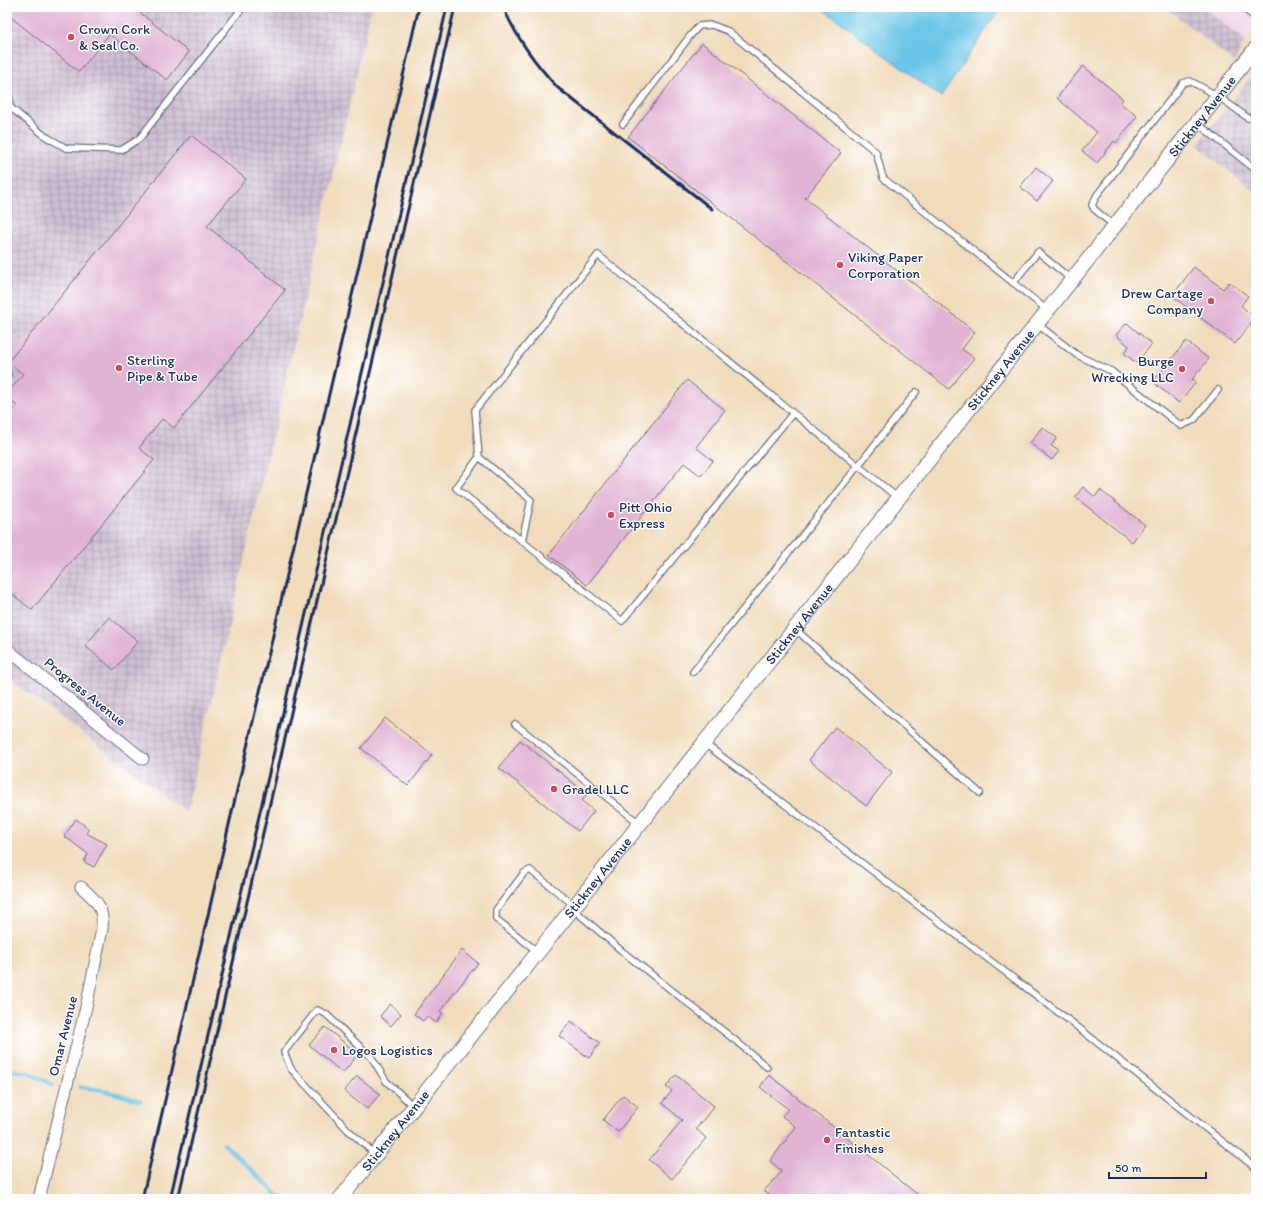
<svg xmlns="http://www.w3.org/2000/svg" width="1263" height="1206" font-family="Itim,sans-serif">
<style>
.built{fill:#f0d0e4}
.industrial{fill:url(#industrial-grid)}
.water{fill:#6ac5e7;stroke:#427aa2}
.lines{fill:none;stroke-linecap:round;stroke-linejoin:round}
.stream{stroke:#6ac5e7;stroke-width:4}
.building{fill:#e1b4d4}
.service-casing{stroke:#666c7f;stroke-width:8}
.minor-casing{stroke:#666c7f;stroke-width:13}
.tertiary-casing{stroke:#666c7f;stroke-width:16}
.service{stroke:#fff;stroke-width:5.5}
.minor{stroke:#fff;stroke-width:11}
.tertiary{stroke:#fff;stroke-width:14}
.rail{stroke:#1b2f5e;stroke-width:3}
.poi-dot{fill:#d1495b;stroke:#fff;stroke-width:1.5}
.labels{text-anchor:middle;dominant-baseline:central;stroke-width:3;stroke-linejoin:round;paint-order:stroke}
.poi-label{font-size:14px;fill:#1b2f5e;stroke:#fff;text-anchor:start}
.street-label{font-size:14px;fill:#1b2f5e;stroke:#fff}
</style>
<defs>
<pattern id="industrial-grid" width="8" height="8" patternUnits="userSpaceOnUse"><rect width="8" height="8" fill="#cebed1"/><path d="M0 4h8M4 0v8" fill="none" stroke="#a69bad"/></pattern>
</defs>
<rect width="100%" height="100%" fill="#fff"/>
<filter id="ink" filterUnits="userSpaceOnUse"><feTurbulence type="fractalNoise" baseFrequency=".025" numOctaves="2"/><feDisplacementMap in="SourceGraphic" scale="8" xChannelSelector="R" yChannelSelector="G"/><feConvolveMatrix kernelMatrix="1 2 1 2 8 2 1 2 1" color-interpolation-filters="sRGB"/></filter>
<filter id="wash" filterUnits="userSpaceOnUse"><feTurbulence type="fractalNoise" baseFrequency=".012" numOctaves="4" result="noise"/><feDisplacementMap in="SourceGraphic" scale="16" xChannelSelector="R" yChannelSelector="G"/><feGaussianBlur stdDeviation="0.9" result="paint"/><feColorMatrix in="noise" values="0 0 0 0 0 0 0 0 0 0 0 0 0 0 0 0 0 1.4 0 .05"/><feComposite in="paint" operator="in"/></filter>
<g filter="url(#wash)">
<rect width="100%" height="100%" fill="#f1dcbc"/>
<!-- built -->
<path class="built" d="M1202,7H1256V26L1245,40Z"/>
<!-- industrial -->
<path class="industrial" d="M7,7H372L186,812L7,677Z
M1165,7H1202L1245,40L1234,62Z
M1256,70V193L1197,145Z"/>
<!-- water -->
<path class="water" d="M820,7H1001L941,97Z"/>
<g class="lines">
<!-- stream -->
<path class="stream" d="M7,1070L27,1072L53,1085
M80,1087L102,1090L142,1101
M224,1144L282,1199"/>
</g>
<g id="blocks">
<!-- building -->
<path class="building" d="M7,7H133L189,52L167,80L109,34L79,72L7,14Z
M702,43L841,153L805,198L975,332L962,349L974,358L949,389L628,137Z
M1083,66L1123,99L1120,103L1137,116L1116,143L1114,141L1097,163L1082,151L1097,132L1057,98Z
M191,135L246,179L207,226L285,290L174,428L162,419L139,448L154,460L32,610L7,590V418L17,406L7,398V394L23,374L8,362Z
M1036,167L1053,181L1037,201L1020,187Z
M1194,267L1223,289L1229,282L1248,296L1241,306L1255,318L1235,344L1172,296Z
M1127,323L1152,344L1136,363L1124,353L1129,346L1116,335Z
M1186,341L1209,359L1192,379L1196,382L1179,403L1153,382Z
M687,380L725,410L696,447L713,461L701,476L684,463L587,585L549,555Z
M1042,427L1057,438L1051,446L1059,451L1052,460L1030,443Z
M1083,487L1095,497L1100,490L1145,525L1132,542L1075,497Z
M109,617L138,641L114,670L85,646Z
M385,718L432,755L408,786L361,748Z
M835,727L892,772L866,806L809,760Z
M520,740L587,794L582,801L594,811L578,831L499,768Z
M76,819L89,829L86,833L107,844L94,867L84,862L88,854L64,836Z
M462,950L478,963L440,1011L443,1013L436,1023L427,1016L423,1021L414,1014Z
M390,1004L401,1014L391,1026L380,1016Z
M571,1021L600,1043L589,1058L559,1036Z
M325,1027L358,1054L343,1073L309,1045Z
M676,1075L714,1106L696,1129L706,1138L672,1179L649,1160L682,1120L662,1103L672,1091L666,1087Z
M769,1075L923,1199H774L764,1191L782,1171L770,1161L796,1127L782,1116L788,1109L760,1087Z
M357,1076L380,1094L367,1109L344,1091Z
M623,1095L638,1107L618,1132L603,1120Z"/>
</g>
</g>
<g filter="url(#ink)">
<use href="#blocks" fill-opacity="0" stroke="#666c7f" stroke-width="1"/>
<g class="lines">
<!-- service casing -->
<g class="service-casing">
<path id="service" d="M1242,7L1256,18
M7,71L10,107L45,136L66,148L121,150L139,139L243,7
M1197,123L1256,170
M623,124L690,36L699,26L712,25L728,31L876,152L883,178L1047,310
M1114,226L1094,209L1092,205L1097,195L1183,83L1190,81L1218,96L1248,118H1254L1256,117
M1013,283L1038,252L1072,280
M1037,324L1077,355L1111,371L1181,426L1194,420L1218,390
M7,374H8
M793,413L622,621L522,541L531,500L479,457L475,410L598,255L898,498
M479,457L456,488L522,541
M795,629L980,793
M693,672L858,466L916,392
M515,724L640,824
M704,743L1075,1025L1256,1168
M573,909L623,952L736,1041L767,1067
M538,952L496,919V910L524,873L530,870L575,906
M375,1154L348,1130L291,1069L284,1052L317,1010L326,1014L372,1058L386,1081L413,1106"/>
</g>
<!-- minor casing -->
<g class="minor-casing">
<path id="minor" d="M7,649L143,759
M39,1199L87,1003L102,929C104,907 97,901 81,887"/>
</g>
<!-- tertiary casing -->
<g class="tertiary-casing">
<g id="tertiary">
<path id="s1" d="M340,1199L527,966L1256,48"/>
</g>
</g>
<!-- service -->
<use href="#service" class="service"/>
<!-- minor -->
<use href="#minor" class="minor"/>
<!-- tertiary -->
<use href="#tertiary" class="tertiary"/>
<!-- rail -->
<path class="rail" d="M503,7C518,40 534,62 558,88L712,209
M142,1199L419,7
M170,1199L447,7
M178,1199L455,7"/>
</g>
</g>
<!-- markers -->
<g class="poi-dot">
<circle cx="71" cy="37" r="4"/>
<circle cx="840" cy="265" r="4"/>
<circle cx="1211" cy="301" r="4"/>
<circle cx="119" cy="368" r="4"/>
<circle cx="1182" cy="369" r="4"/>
<circle cx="611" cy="515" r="4"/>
<circle cx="554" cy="789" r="4"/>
<circle cx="334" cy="1050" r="4"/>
<circle cx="827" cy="1140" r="4"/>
</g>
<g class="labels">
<!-- poi labels -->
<g class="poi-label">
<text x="79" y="29">Crown Cork<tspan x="79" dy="16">&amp; Seal Co.</tspan></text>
<text x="848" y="257">Viking Paper<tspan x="848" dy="16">Corporation</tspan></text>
<text x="1203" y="293" text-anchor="end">Drew Cartage<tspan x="1203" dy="16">Company</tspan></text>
<text x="127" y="360">Sterling<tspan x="127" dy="16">Pipe &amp; Tube</tspan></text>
<text x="1174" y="361" text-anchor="end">Burge<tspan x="1174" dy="16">Wrecking LLC</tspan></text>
<text x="619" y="507">Pitt Ohio<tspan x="619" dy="16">Express</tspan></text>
<text x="562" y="789">Gradel LLC</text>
<text x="342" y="1050">Logos Logistics</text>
<text x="835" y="1132">Fantastic<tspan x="835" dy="16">Finishes</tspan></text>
</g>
<!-- street labels -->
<g class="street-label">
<text stroke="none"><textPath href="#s1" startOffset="1384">Stickney Avenue</textPath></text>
<text stroke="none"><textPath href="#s1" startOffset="1060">Stickney Avenue</textPath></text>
<text stroke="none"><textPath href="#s1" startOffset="736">Stickney Avenue</textPath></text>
<text transform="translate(85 692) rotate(39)">Progress Avenue</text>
<text stroke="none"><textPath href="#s1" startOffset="412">Stickney Avenue</textPath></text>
<text transform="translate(63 1036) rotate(-76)">Omar Avenue</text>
<text stroke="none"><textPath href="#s1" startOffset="88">Stickney Avenue</textPath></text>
</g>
</g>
<!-- margin -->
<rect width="1263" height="1206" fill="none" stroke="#fff" stroke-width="24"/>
<!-- scale -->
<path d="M1109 1172v6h97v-6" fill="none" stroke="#1b2f5e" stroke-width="2"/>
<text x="1115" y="1172" font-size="12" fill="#1b2f5e" stroke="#ffffff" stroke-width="3" paint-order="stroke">50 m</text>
</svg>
